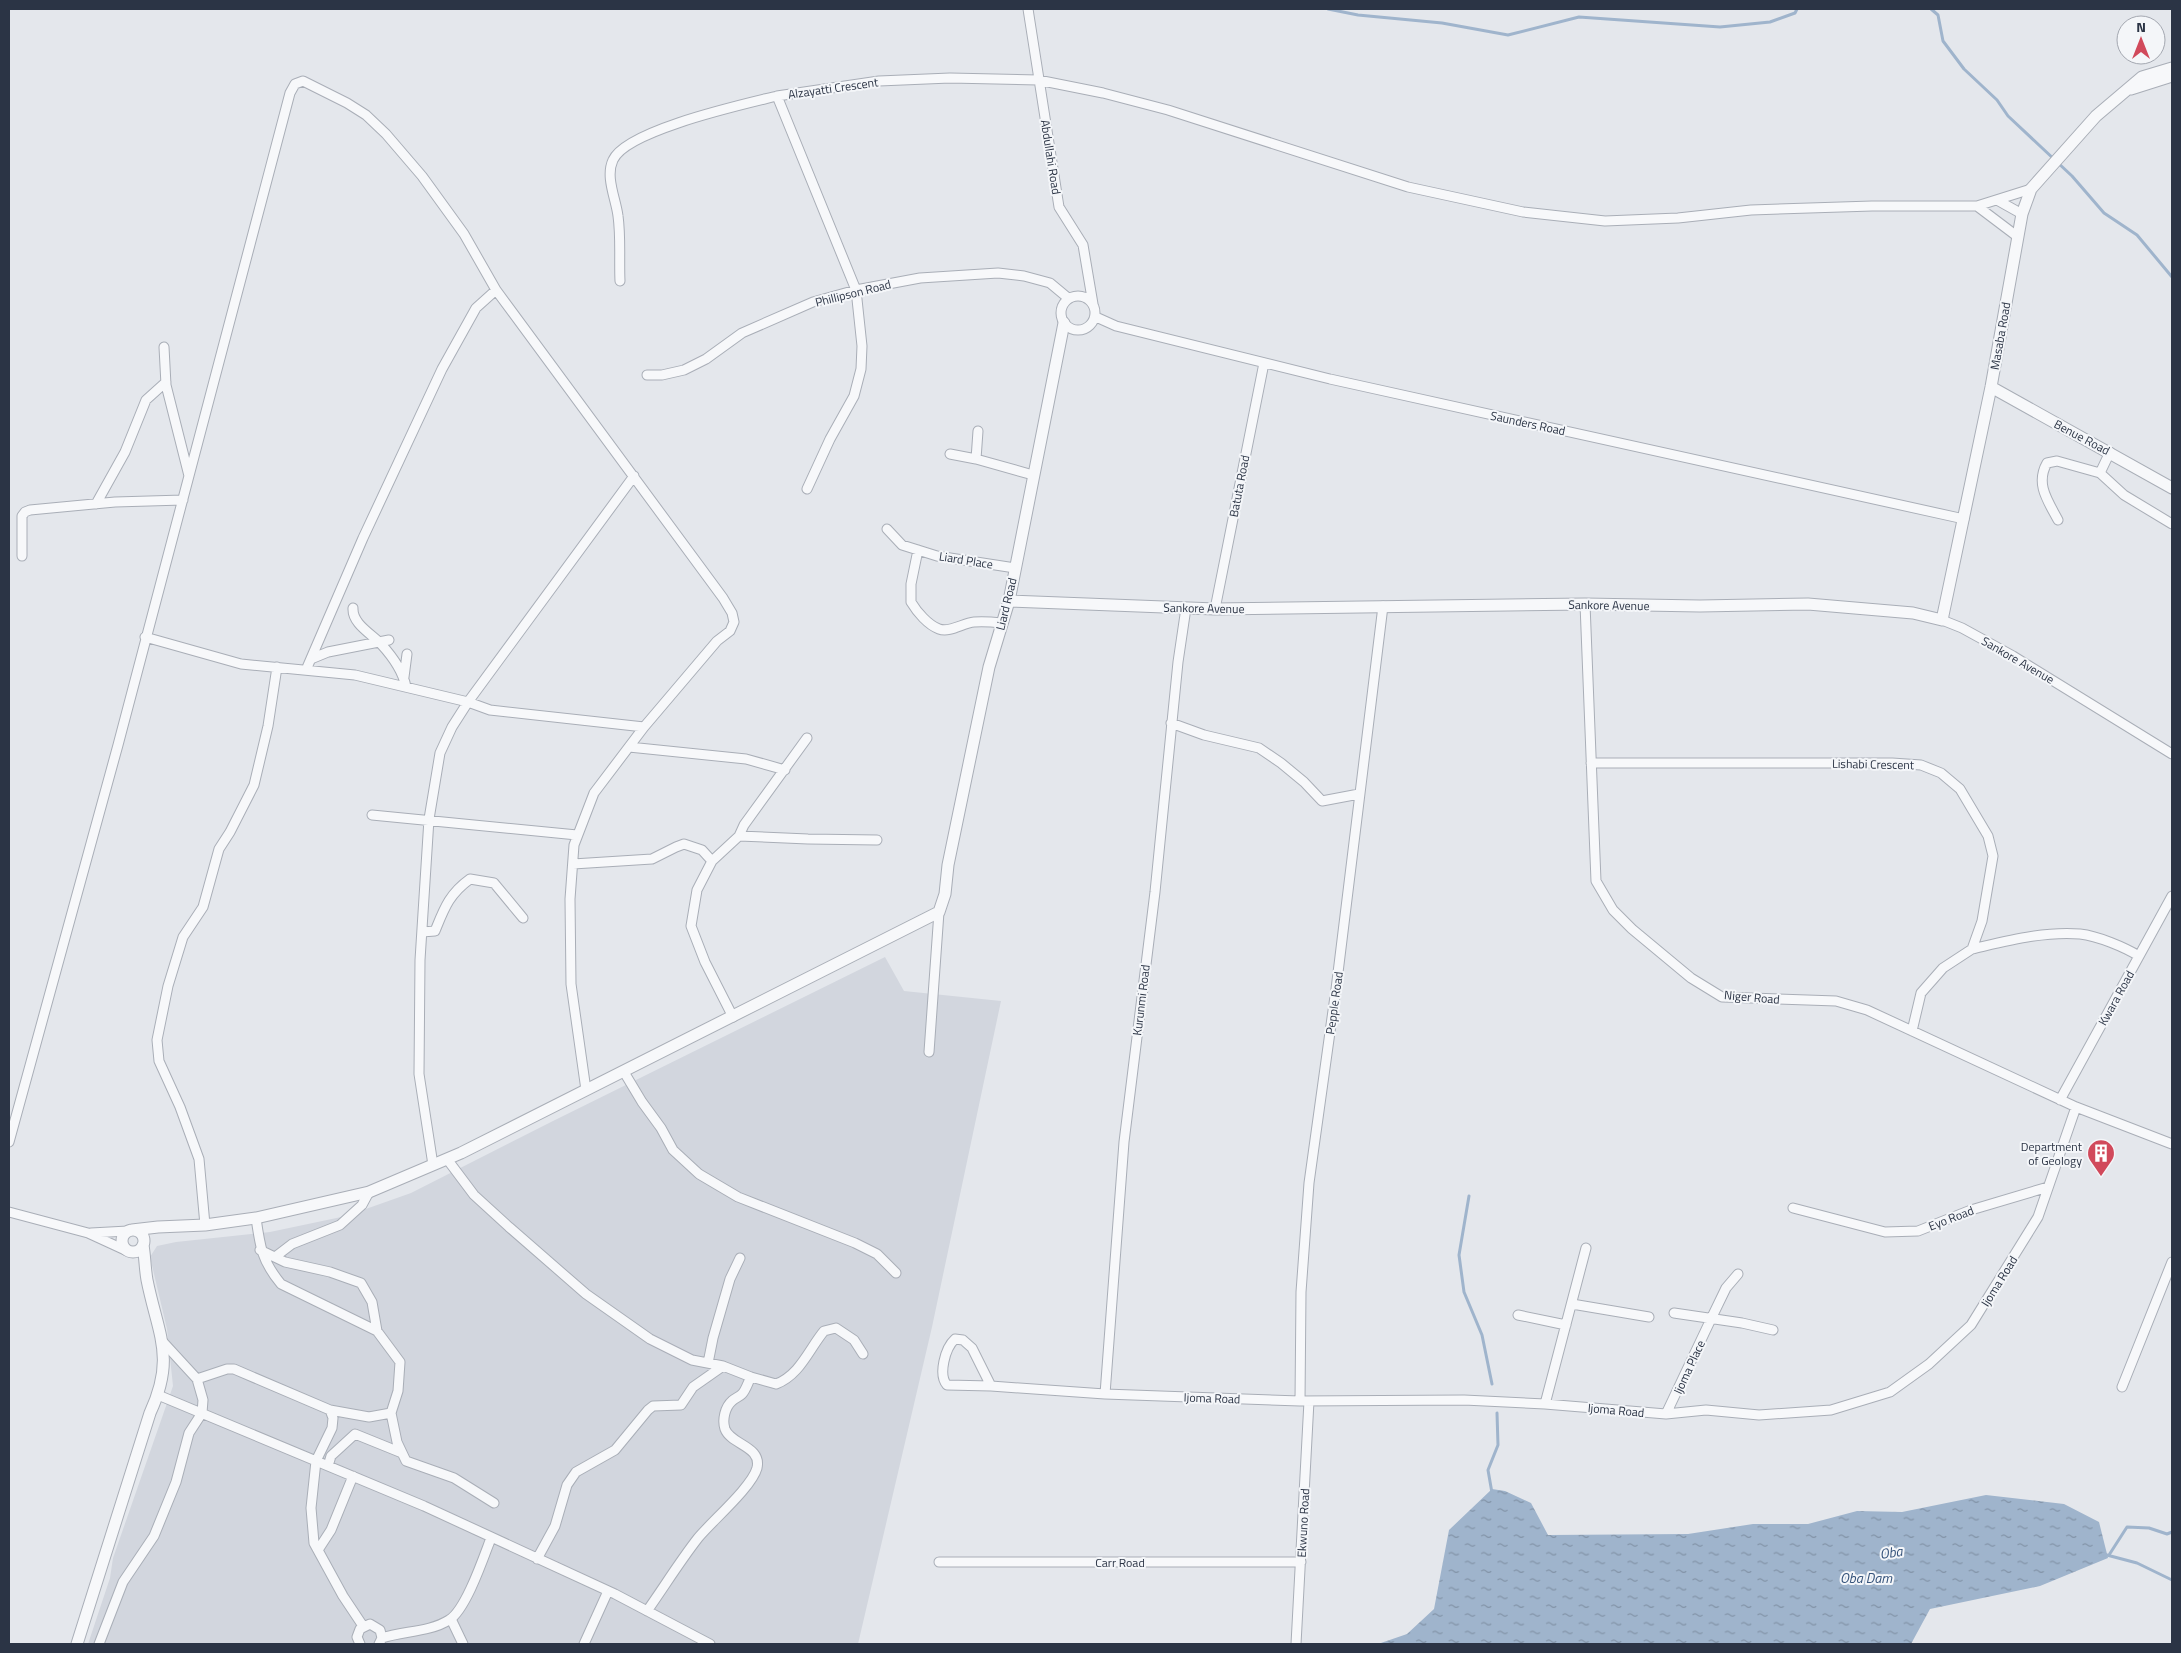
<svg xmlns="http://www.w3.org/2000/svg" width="2181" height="1653" font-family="'Titillium Web',sans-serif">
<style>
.built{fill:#d2d6de}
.water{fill:url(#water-ripples)}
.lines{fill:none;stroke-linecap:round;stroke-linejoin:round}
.stream{stroke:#9fb4cc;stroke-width:3}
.minor-casing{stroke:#a9aeb7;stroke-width:11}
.tertiary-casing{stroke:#a9aeb7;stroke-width:13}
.minor{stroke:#f7f8fa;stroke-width:9}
.tertiary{stroke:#f7f8fa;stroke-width:11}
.labels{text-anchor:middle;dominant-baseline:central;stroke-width:4;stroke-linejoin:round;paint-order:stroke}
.street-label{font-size:12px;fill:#2b3445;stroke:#f4f6f9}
.poi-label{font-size:12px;fill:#2b3445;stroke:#f4f6f9;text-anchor:end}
.water-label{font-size:14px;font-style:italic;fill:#34527a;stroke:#f4f6f9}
</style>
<defs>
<pattern id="water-ripples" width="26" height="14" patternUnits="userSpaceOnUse" patternTransform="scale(1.25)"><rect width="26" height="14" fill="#9fb4cc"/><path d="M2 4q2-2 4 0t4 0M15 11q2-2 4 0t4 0" fill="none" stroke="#8293a7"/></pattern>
</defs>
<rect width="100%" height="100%" fill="#e4e7ec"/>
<!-- built -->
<path class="built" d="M885,957L904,991L1001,1001L932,1327L858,1644H88L110,1578L113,1558L173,1386L167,1329L150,1257L157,1246L176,1242L270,1232L346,1216L411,1193L553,1121Z"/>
<!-- water -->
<path class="water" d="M1492,1489L1505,1491L1531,1503L1548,1535L1688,1534L1753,1524H1808L1857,1511L1902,1512L1986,1495L2064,1504L2099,1522L2108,1558L2040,1586L1930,1609L1911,1644H1378L1407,1634L1434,1609L1449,1530Z"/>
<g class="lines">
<!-- stream -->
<path class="stream" d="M1328,9L1358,15L1442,23L1508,35L1579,17L1720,27L1770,22L1795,13L1797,9
M1931,9L1938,15L1943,41L1964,69L1997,100L2008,116L2072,176L2104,213L2137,235L2172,277
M1469,1196L1459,1255L1464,1292L1482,1335L1492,1384
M1492,1493L1488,1470L1498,1445L1497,1413
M2103,1554L2137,1563L2172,1580
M2109,1555L2127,1527L2149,1528L2167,1534L2172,1532"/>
<!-- minor casing -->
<g class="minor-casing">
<path id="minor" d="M1028,9L1059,207L1083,245L1093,304
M1997,200L2022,214
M1977,206L2018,237
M620,281C619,260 621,237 618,216C616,199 605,177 613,160C626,130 745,104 777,96
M1061 313a17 17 0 1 1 34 0a17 17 0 1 1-34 0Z
M1096,317L1116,326L1330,379L1964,519
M164,347L166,385L189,476
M647,375H662L684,370L706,359L742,333L813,302L856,290L920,278L998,273L1024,276L1050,283L1068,298
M2110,452L2100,473L2124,495L2172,524
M950,454L976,459L1033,475
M976,459L978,431
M807,489L830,439L854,396L861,369L862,346L856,290L777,96L879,81L950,78L1038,80L1103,93L1168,110L1408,187L1523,212L1605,221L1678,218L1751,210L1872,206H1977L2031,189
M96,504L125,452L146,400L166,382
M2058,520C2048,501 2035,484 2047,463L2057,461L2100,473
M887,529L902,545L937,556L1015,568
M918,550L911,584V602C917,612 928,625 939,629C950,633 963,623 974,622C984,621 993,622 1002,623
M22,556V516L25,512L30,510L115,502L183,500
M1585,604L1596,881L1613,910L1632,929L1691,978L1722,997L1836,1001L1867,1010L2076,1107L2172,1144
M353,608C352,624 372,634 381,644C392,656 403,671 406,687
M1215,609L1264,363
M1942,620L1962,628L2013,656L2172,754
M145,637L241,664L355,675L468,702L490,710L644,727
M311,659L328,652L389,640
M306,670L363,538L442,369L476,308L496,290L723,598L732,613L734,622L730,631L717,641L644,727L594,793L574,845L570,899L571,984L586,1090
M404,677L407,654
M1171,723L1204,735L1259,748L1281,763L1304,782L1322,801L1359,794
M629,747L746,759L785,770
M1591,763H1892L1921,765L1941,773L1960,789L1988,836L1993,856L1982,921L1972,949L1943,968L1921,993L1912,1031
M372,815L577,835
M739,836L808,839L877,840
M573,864L652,859L676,847L684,844L702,850L712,861
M422,932L435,931C444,909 449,894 470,879L494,883L523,918
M1972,949C2007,941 2044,931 2080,934C2098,936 2124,947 2139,956
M733,1017L705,962L691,926L697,890L712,861L739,836L744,825L807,738
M929,1052L939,912
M624,1072L642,1102L661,1128L673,1150L699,1174L738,1197L855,1243L877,1254L896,1273
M2060,1100L2172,896
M9,1142L118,745L290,93L295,84L303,81L347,103L366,115L386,134L422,176L464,234L496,290
M447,1159L474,1195L509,1227L586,1294L650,1339L692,1360L723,1366L751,1377L776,1384C800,1375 809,1349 824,1331L836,1328L854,1340L863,1354
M433,1165L419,1074L420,960L429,819L440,753L452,727L468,702L634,476
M1793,1208L1885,1232L1918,1231L1971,1210L2048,1187
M9,1212L88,1233L125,1250
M205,1225L199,1159L180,1107L159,1061L157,1040L168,986L183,937L203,907L219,849L230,832L254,785L268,726L277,667
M91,1233L128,1231
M260,1250L285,1262L330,1272L361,1283L372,1302L377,1331
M275,1257L292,1244L340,1225L362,1205L369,1192
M1572,1304L1649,1317
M1674,1313L1742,1323L1773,1330
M1518,1315L1566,1325
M708,1363L713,1338L730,1279L740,1258
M197,1379L227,1369H234L330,1410L369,1417L391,1413L398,1391L400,1362L377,1331L281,1284C262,1261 260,1247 256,1218
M991,1386L947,1385C938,1375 945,1348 955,1339L963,1340L972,1348L991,1386L1105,1394L1300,1401L1464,1400L1545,1404L1666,1414L1706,1410L1759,1415L1831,1410L1890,1392L1929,1364L1971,1325L2038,1217L2076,1107
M2122,1387L2172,1262
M1105,1394L1124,1142L1155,892L1178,662L1186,608
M158,1395L424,1506L615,1594L710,1644
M1300,1401L1301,1292L1309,1183L1336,989L1383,606
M1545,1404L1586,1248
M330,1410L333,1418L332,1428L316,1461L311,1508L314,1543L343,1596L363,1626
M391,1413L397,1442L406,1461L454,1478L494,1503
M1666,1414L1711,1319L1726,1288L1738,1274
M328,1466L331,1456L355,1434L402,1453
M318,1550L331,1530L353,1476
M537,1559L555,1526L567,1485L576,1472L615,1450L648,1410L653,1406L681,1405L693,1387L723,1366
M939,1562H1301
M647,1611C664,1587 680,1561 698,1538C711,1522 752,1487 757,1468C762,1446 731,1445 725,1429C722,1420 725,1407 732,1401C735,1398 739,1397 742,1394C746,1390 748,1382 751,1377
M451,1619L463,1644
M382,1638C403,1631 430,1632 449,1620C466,1610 484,1556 491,1538
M99,1644L123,1582L154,1536L176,1482L189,1433L202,1413L203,1400L197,1379L163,1342
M360,1644L357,1637L360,1629L370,1624L380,1630L382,1638L379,1644
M584,1644L608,1591
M1296,1644L1309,1401"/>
</g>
<!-- tertiary casing -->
<g class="tertiary-casing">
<path id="tertiary" d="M2131,89L2172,76
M1991,387L2172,488
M1009,601L1215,609L1585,604L1700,606L1808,604L1913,613L1942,620L1991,387L2022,214L2031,189L2096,116L2142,77L2172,68
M132,1230L158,1227L205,1225L256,1218L369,1192L461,1153L939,912L945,894L948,865L989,667L1009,601L1064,323
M122 1241a11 11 0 1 1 22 0a11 11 0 1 1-22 0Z
M77,1644L150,1413C176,1357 158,1335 147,1280C145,1269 145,1257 143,1245"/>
</g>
<!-- minor -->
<use href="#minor" class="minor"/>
<!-- tertiary -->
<use href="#tertiary" class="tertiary"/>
</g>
<!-- icons -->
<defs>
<g id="building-pin" transform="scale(1.4375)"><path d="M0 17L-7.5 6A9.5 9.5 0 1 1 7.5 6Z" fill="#d1495b" stroke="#f4f6f9"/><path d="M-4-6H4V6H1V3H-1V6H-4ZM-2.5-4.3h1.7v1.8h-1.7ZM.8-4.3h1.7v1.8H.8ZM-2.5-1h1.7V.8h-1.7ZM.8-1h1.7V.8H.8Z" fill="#fff"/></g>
</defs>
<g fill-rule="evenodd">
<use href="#building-pin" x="2101" y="1153"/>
</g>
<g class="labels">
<!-- street labels -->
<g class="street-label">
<text transform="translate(833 88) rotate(-8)">Alzayatti Crescent</text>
<text transform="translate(1051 157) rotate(81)">Abdullahi Road</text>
<text transform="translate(853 293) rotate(-14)">Phillipson Road</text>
<text transform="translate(2000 336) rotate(-80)">Masaba Road</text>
<text transform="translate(1528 423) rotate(12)">Saunders Road</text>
<text transform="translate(2082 437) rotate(28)">Benue Road</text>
<text transform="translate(1239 486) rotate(-79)">Batuta Road</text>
<text transform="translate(966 560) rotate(9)">Liard Place</text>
<text transform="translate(1006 604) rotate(-76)">Liard Road</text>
<text transform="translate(1609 605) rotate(1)">Sankore Avenue</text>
<text transform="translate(1204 608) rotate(1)">Sankore Avenue</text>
<text transform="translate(2018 660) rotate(30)">Sankore Avenue</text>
<text transform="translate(1873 764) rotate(1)">Lishabi Crescent</text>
<text transform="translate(1752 997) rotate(5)">Niger Road</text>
<text transform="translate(2116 998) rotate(-61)">Kwara Road</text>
<text transform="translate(1141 1000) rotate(-83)">Kurunmi Road</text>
<text transform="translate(1334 1003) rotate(-82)">Pepple Road</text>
<text transform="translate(1951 1218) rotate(-21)">Eyo Road</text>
<text transform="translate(1999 1281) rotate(-58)">Ijoma Road</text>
<text transform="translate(1689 1367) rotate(-65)">Ijoma Place</text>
<text transform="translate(1212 1398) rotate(2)">Ijoma Road</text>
<text transform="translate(1616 1410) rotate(5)">Ijoma Road</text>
<text transform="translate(1303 1523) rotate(-87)">Ekwuno Road</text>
<text x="1120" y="1562">Carr Road</text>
</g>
<!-- poi labels -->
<g class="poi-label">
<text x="2082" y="1146">Department<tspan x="2082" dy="14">of Geology</tspan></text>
</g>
<!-- water labels -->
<g class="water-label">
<text transform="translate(1891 1552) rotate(-8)">Oba</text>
<text x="1866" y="1577">Oba Dam</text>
</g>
</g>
<!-- border -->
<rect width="2181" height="1653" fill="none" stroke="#2b3445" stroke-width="20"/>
<!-- north arrow -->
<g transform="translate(2141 40)"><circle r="24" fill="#f4f6f9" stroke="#a4a8b1"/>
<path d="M0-4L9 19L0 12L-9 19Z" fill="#d1495b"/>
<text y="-8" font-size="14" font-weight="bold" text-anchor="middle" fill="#2b3445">N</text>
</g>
</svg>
